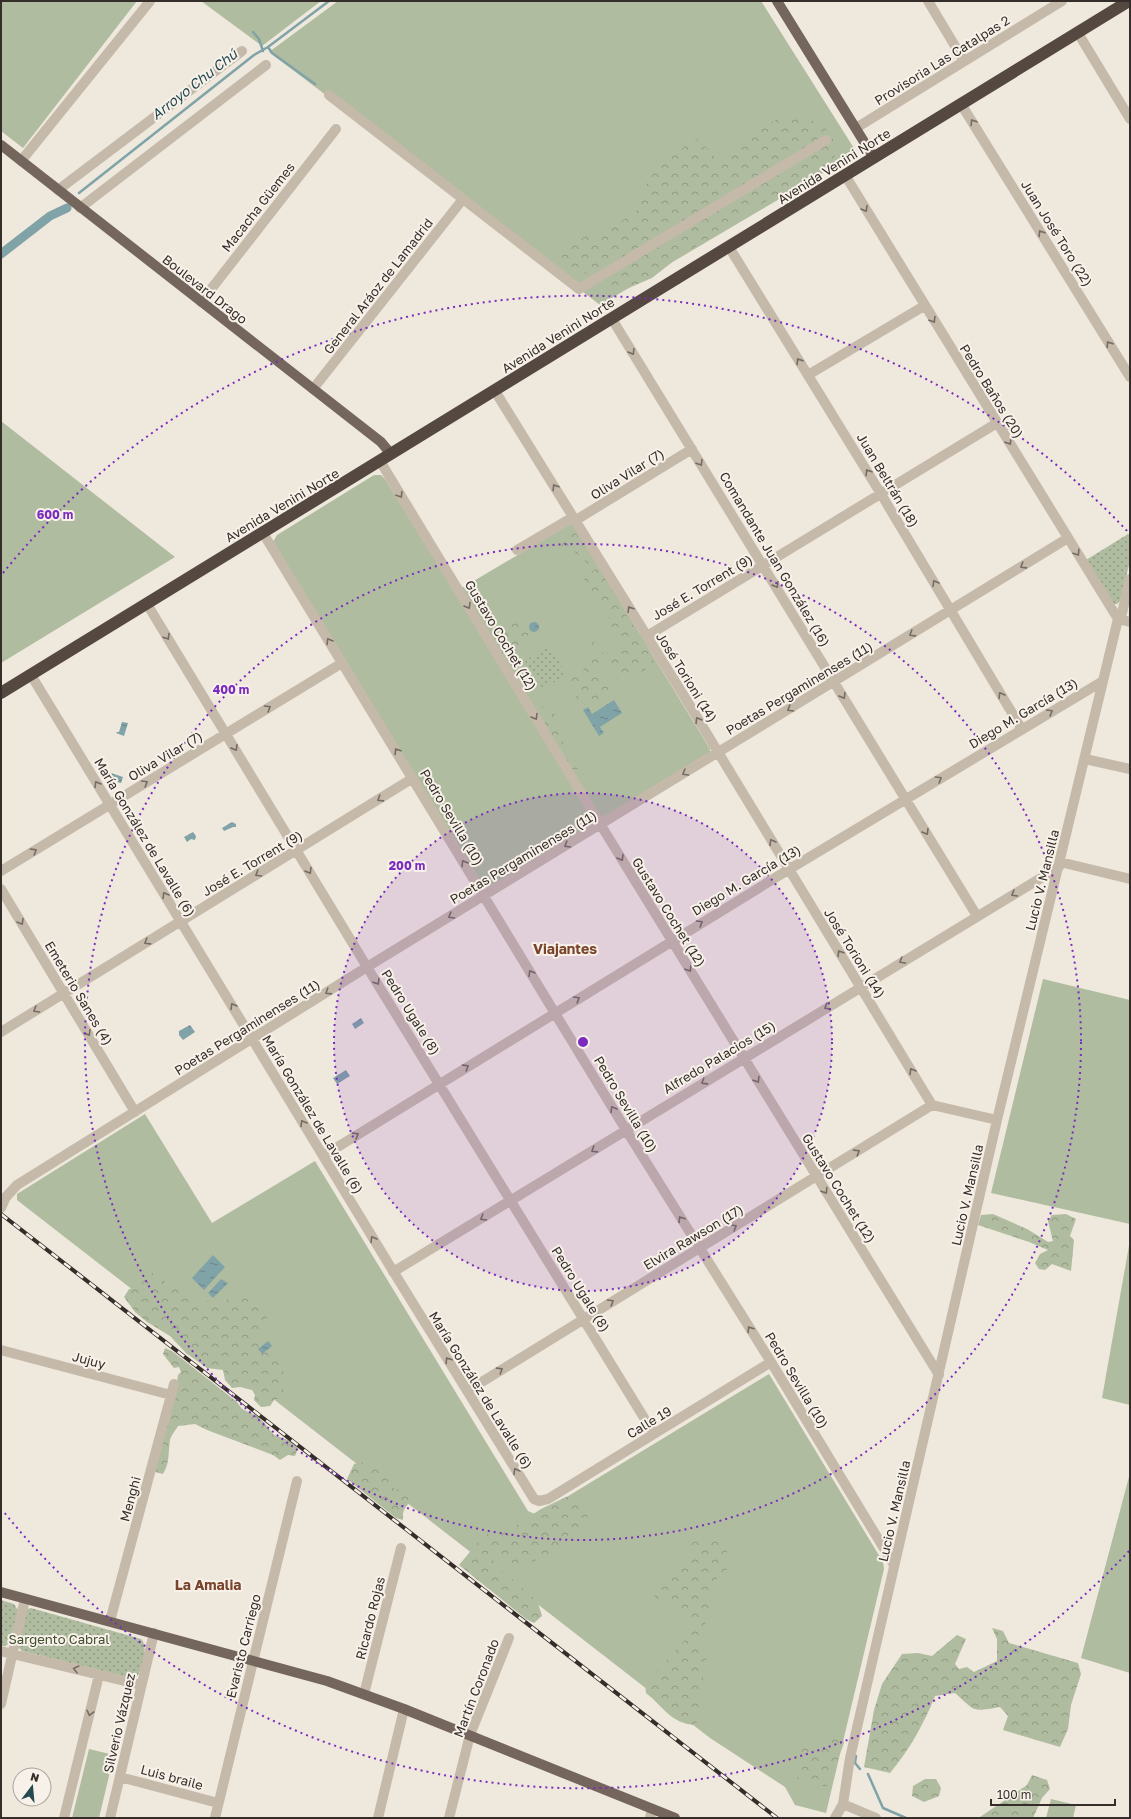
<svg xmlns="http://www.w3.org/2000/svg" width="1131" height="1819" font-family="'Golos Text',sans-serif">
<style>
.grass{fill:#b0bc9f}
.forest{fill:url(#forest-crowns)}
.park{fill:url(#park-dots)}
.water{fill:url(#water-ripples)}
.lines{fill:none;stroke-linecap:round;stroke-linejoin:round}
.stream{stroke:#80a3a8;stroke-width:2.5}
.canal{stroke:#80a3a8;stroke-width:9}
.minor{stroke:#c5b9aa;stroke-width:10}
.major{stroke:#74665c;stroke-width:10}
.highway{stroke:#544841;stroke-width:12}
.rail-casing{stroke:#342d29;stroke-width:4}
.rail{stroke:#f7f1e9;stroke-width:2.5;stroke-dasharray:8;stroke-linecap:butt}
.oneway{stroke:#756c63}
.ring{fill:none;stroke:#7b2cbf;stroke-width:2;stroke-dasharray:2 4}
.labels{text-anchor:middle;dominant-baseline:central;stroke-width:4;stroke-linejoin:round;paint-order:stroke}
.street-label{font-size:13px;fill:#342d29;stroke:#f7f1e9}
.park-label{font-size:13px;fill:#414f30;stroke:#f7f1e9}
.water-label{font-size:14px;font-style:italic;fill:#244a50;stroke:#f7f1e9}
.neighbourhood-label{font-size:14px;font-weight:bold;fill:#78442c;stroke:#f7f1e9}
.centre{fill:#7b2cbf;stroke:#f7f1e9;stroke-width:2}
.ring-label{font-size:12px;text-anchor:middle;font-weight:bold;fill:#7b2cbf;stroke:#f7f1e9;stroke-width:4;stroke-linejoin:round;paint-order:stroke}
</style>
<defs>
<pattern id="forest-crowns" width="20" height="18" patternUnits="userSpaceOnUse"><rect width="20" height="18" fill="#b0bc9f"/><path d="M2 6a3 3 0 1 1 6 0M12 15a3 3 0 1 1 6 0" fill="none" stroke="#909982"/></pattern>
<pattern id="park-dots" width="8" height="8" patternUnits="userSpaceOnUse"><rect width="8" height="8" fill="#b0bc9f"/><path d="M2 2h.1M6 6h.1" fill="none" stroke="#909982" stroke-width="1.8" stroke-linecap="round"/></pattern>
<pattern id="water-ripples" width="26" height="14" patternUnits="userSpaceOnUse"><rect width="26" height="14" fill="#80a3a8"/><path d="M2 4q2-2 4 0t4 0M15 11q2-2 4 0t4 0" fill="none" stroke="#6a8589"/></pattern>
</defs>
<rect width="100%" height="100%" fill="#efe8dd"/>
<!-- grass -->
<path class="grass" d="M1,1H137L23,148L1,131Z
M201,1H321L262,46Z
M338,1H761L857,153L600,305L463,199L269,52Z
M1,421L175,557L1,663Z
M374,475H381L385,479L455,592L572,523L710,749V752L489,888L484,887L273,542L277,535Z
M1043,979L1130,1000V1224L991,1193Z
M145,1114L212,1223L315,1161L528,1511L537,1515L769,1374L883,1562L884,1569L826,1813L795,1805L785,1787L710,1738L17,1200V1194Z
M1130,1240V1405L1102,1398Z
M1130,1473V1673L1081,1658Z
M89,1749L114,1755L99,1818H72Z
M1051,1799L1076,1805L1073,1818H1046Z"/>
<!-- forest -->
<path class="forest" d="M792,112L823,125L841,150L821,170L797,186L738,216L709,239L680,256L652,278L624,290H601L599,274L576,273L556,262L555,254L584,237L608,229L636,212C640,200 643,188 651,177C662,162 681,150 696,138L712,153L719,164L729,162L731,151L742,137Z
M573,529L609,582L608,585L603,586L601,590L594,593L587,588L584,579L588,573L594,571L584,560L570,548L563,549L555,544L556,539Z
M613,587L630,623L636,627L635,633L642,636L654,659L652,665L624,684L619,681L604,662L594,668L597,674H604L610,685L605,696L598,704L579,705L577,703L576,695L568,685L569,678L576,673H582L585,666L594,659L590,644L593,642L598,645L600,642L604,643L606,646L603,650L602,653L605,655L621,644L627,646L623,642L610,640L612,631L608,628V614L599,600L602,594L607,593L608,590Z
M509,620L519,621L529,633L519,653L510,659L503,657L497,640L489,636L483,624L498,627Z
M537,705L551,710L561,721C560,731 562,742 566,751L578,756L581,762V767L572,771L533,707Z
M993,1214L1027,1229L1048,1242L1053,1241L1048,1221L1052,1215L1066,1214L1076,1219L1070,1236L1074,1240L1071,1271L1052,1264L1045,1270L1039,1269L1035,1263L1040,1254L1048,1250L1029,1242L978,1225L981,1215Z
M150,1272L161,1277L170,1287L181,1289L195,1303L208,1301L217,1306L237,1293L249,1299L264,1303L268,1316L259,1339L263,1342V1349H273L280,1360L286,1381L283,1387L284,1397L274,1400L270,1406L261,1407L254,1400L255,1395L252,1390L240,1387L232,1388L225,1380L223,1370L207,1368L186,1353L170,1336L147,1322L135,1312L124,1297L129,1289L139,1287Z
M165,1348L172,1351L237,1402L242,1409L259,1417L274,1435L291,1441L298,1448L295,1456L288,1455L280,1460L273,1455L207,1430L195,1424L178,1426C176,1430 171,1435 170,1440C168,1452 170,1463 163,1474L155,1472L172,1400L175,1399L178,1375L181,1372L179,1367L174,1368L163,1354Z
M361,1462L371,1465L395,1482L394,1489H405L411,1501C405,1507 402,1511 403,1520L396,1518L347,1479L354,1464Z
M566,1497H573L588,1517V1526C577,1532 569,1539 559,1546C546,1556 532,1563 517,1569L506,1564L495,1552L492,1553L494,1564L537,1600L542,1616L534,1623L526,1619L459,1565L484,1535L513,1527L541,1509Z
M715,1536C731,1550 728,1555 726,1574L717,1578L700,1644L709,1646L703,1677L701,1715L695,1725C670,1723 664,1707 646,1693L645,1684L684,1641L699,1621L670,1603L655,1598L652,1591L656,1582L682,1569L694,1558L687,1547L688,1545L698,1540L703,1542L706,1538Z
M992,1628L1003,1631L1009,1643L1078,1663L1081,1674L1071,1705L1068,1729L1060,1747L1003,1730L1008,1716L1000,1707C972,1712 976,1712 955,1693L935,1696C924,1724 909,1750 890,1773L864,1767L874,1710L882,1684L902,1654L918,1653L932,1656L957,1635L966,1639L955,1664L959,1669L967,1667L974,1672L997,1661V1639Z
M827,1735L843,1739L844,1743L827,1787H825L810,1778L803,1782L797,1780L800,1762L798,1754L803,1747L817,1745Z
M1032,1775L1047,1780L1050,1789L1042,1798L1033,1818H980V1817L1027,1785Z
M925,1779H936L941,1788L939,1796L924,1802L912,1796L913,1786Z"/>
<!-- park -->
<path class="park" d="M1128,534L1130,535V561L1120,601L1117,604H1114L1086,560Z
M548,646L567,674L543,689L525,661Z
M1,1600L14,1604L18,1610L10,1643L5,1646H1Z
M31,1608L141,1639C149,1645 142,1672 135,1679L22,1651L18,1647L27,1609Z"/>
<!-- water -->
<path class="water" d="M529 627a5 5 0 1 1 10 0a5 5 0 1 1-10 0Z
M614,700L622,713L600,727L604,733L599,736L583,710L588,707L592,714Z
M122,722L128,723L124,736L116,733L117,732H119Z
M111,773L123,777L121,783L109,780Z
M232,822L236,824V827H233L224,831L222,828Z
M193,832L196,836L195,840L191,839L187,842L184,837Z
M361,1018L364,1023L355,1029L352,1024Z
M190,1025L195,1032L183,1040L179,1035V1031Z
M346,1070L350,1076L337,1084L333,1078Z
M213,1255L225,1267L204,1290L192,1278Z
M221,1279L228,1283L213,1298L208,1293Z
M268,1341L272,1346L262,1354L258,1349Z"/>
<g class="lines">
<!-- stream -->
<path class="stream" d="M253,32L259,39L263,51
M268,47L272,53L315,84
M79,193L254,55L268,47L329,1
M856,1756L855,1763L860,1769
M868,1774L883,1808L906,1818"/>
<!-- canal -->
<path class="canal" d="M1,254L50,216L67,208"/>
<!-- minor -->
<path class="minor" d="M928,1L964,61
M1078,33L1130,119
M329,95L579,289L826,140
M961,104L1130,377
M856,128L1062,1
M21,161L150,1
M845,175L1118,619L1130,622
M58,190L242,51
M80,208L266,65
M729,247L881,494L1021,728
M201,302L336,129
M612,319L977,916
M808,375L924,306
M313,389L463,199
M495,391L684,696L932,1105L997,1120
M380,461L594,814L939,1375
M576,520L692,449
M263,533L626,1130L771,1362L894,1565
M517,550L573,517
M147,604L367,967L654,1434
M647,636L997,423
M31,675L393,1271L534,1499L539,1501L548,1499L771,1362
M1085,759L1130,769
M1060,862L1130,879
M1,871L342,663
M1,889L135,1112
M1,1032L413,778
M323,1156L788,870L1103,681
M1,1208L6,1197L17,1185L367,967L1068,538
M393,1272L1059,867
M1,1350L171,1395
M467,1391L932,1105
M110,1621L174,1384
M1,1651L141,1685
M364,1694L401,1548
M1,1704L25,1599
M120,1777L218,1803
M843,1804L876,1818
M64,1818L99,1675
M110,1818L154,1633
M215,1818L297,1481
M378,1818L404,1709
M449,1818L470,1735L509,1638
M650,1818L652,1809
M835,1818L843,1804L850,1758L997,1120L1103,681L1118,619L1122,613L1130,579"/>
<!-- major -->
<path class="major" d="M777,1L874,158
M1,145L381,442L391,454
M1,1592L327,1681L404,1709L675,1818"/>
<!-- highway -->
<path class="highway" d="M1,693L1129,1"/>
<!-- rail casing -->
<g class="rail-casing">
<path id="rail" d="M1,1214L777,1818"/>
</g>
<!-- rail -->
<use href="#rail" class="rail"/>
</g>
<!-- one-way arrows -->
<defs><path id="oneway-chevron" d="M-2-3.5L2.5 0L-2 3.5" fill="none" stroke-width="1.6" stroke-linecap="round" stroke-linejoin="round"/></defs>
<g class="oneway">
<use href="#oneway-chevron" transform="translate(973 122) rotate(-122)"/>
<use href="#oneway-chevron" transform="translate(865 209) rotate(59)"/>
<use href="#oneway-chevron" transform="translate(1041 233) rotate(-122)"/>
<use href="#oneway-chevron" transform="translate(933 320) rotate(58)"/>
<use href="#oneway-chevron" transform="translate(1109 344) rotate(-122)"/>
<use href="#oneway-chevron" transform="translate(632 352) rotate(59)"/>
<use href="#oneway-chevron" transform="translate(799 361) rotate(-122)"/>
<use href="#oneway-chevron" transform="translate(1009 442) rotate(58)"/>
<use href="#oneway-chevron" transform="translate(700 463) rotate(58)"/>
<use href="#oneway-chevron" transform="translate(868 472) rotate(-122)"/>
<use href="#oneway-chevron" transform="translate(555 487) rotate(-122)"/>
<use href="#oneway-chevron" transform="translate(400 495) rotate(58)"/>
<use href="#oneway-chevron" transform="translate(1077 553) rotate(57)"/>
<use href="#oneway-chevron" transform="translate(1023 566) rotate(148)"/>
<use href="#oneway-chevron" transform="translate(935 583) rotate(-121)"/>
<use href="#oneway-chevron" transform="translate(776 585) rotate(59)"/>
<use href="#oneway-chevron" transform="translate(468 606) rotate(59)"/>
<use href="#oneway-chevron" transform="translate(630 609) rotate(-122)"/>
<use href="#oneway-chevron" transform="translate(912 634) rotate(148)"/>
<use href="#oneway-chevron" transform="translate(167 637) rotate(58)"/>
<use href="#oneway-chevron" transform="translate(329 641) rotate(-121)"/>
<use href="#oneway-chevron" transform="translate(1001 695) rotate(-121)"/>
<use href="#oneway-chevron" transform="translate(843 696) rotate(59)"/>
<use href="#oneway-chevron" transform="translate(268 708) rotate(-31)"/>
<use href="#oneway-chevron" transform="translate(790 709) rotate(149)"/>
<use href="#oneway-chevron" transform="translate(1050 712) rotate(-30)"/>
<use href="#oneway-chevron" transform="translate(535 717) rotate(59)"/>
<use href="#oneway-chevron" transform="translate(698 720) rotate(-121)"/>
<use href="#oneway-chevron" transform="translate(235 748) rotate(59)"/>
<use href="#oneway-chevron" transform="translate(397 751) rotate(-122)"/>
<use href="#oneway-chevron" transform="translate(685 773) rotate(149)"/>
<use href="#oneway-chevron" transform="translate(939 779) rotate(-31)"/>
<use href="#oneway-chevron" transform="translate(145 783) rotate(-31)"/>
<use href="#oneway-chevron" transform="translate(97 784) rotate(-121)"/>
<use href="#oneway-chevron" transform="translate(380 799) rotate(148)"/>
<use href="#oneway-chevron" transform="translate(926 832) rotate(59)"/>
<use href="#oneway-chevron" transform="translate(772 842) rotate(-121)"/>
<use href="#oneway-chevron" transform="translate(567 845) rotate(149)"/>
<use href="#oneway-chevron" transform="translate(34 851) rotate(-32)"/>
<use href="#oneway-chevron" transform="translate(621 858) rotate(59)"/>
<use href="#oneway-chevron" transform="translate(464 863) rotate(-121)"/>
<use href="#oneway-chevron" transform="translate(309 871) rotate(59)"/>
<use href="#oneway-chevron" transform="translate(258 874) rotate(149)"/>
<use href="#oneway-chevron" transform="translate(1014 894) rotate(149)"/>
<use href="#oneway-chevron" transform="translate(165 895) rotate(-121)"/>
<use href="#oneway-chevron" transform="translate(451 916) rotate(149)"/>
<use href="#oneway-chevron" transform="translate(21 922) rotate(59)"/>
<use href="#oneway-chevron" transform="translate(700 923) rotate(-31)"/>
<use href="#oneway-chevron" transform="translate(147 942) rotate(148)"/>
<use href="#oneway-chevron" transform="translate(840 953) rotate(-122)"/>
<use href="#oneway-chevron" transform="translate(902 961) rotate(149)"/>
<use href="#oneway-chevron" transform="translate(689 969) rotate(58)"/>
<use href="#oneway-chevron" transform="translate(531 973) rotate(-121)"/>
<use href="#oneway-chevron" transform="translate(377 982) rotate(58)"/>
<use href="#oneway-chevron" transform="translate(328 992) rotate(148)"/>
<use href="#oneway-chevron" transform="translate(577 999) rotate(-31)"/>
<use href="#oneway-chevron" transform="translate(233 1006) rotate(-121)"/>
<use href="#oneway-chevron" transform="translate(827 1007) rotate(149)"/>
<use href="#oneway-chevron" transform="translate(36 1010) rotate(149)"/>
<use href="#oneway-chevron" transform="translate(88 1033) rotate(59)"/>
<use href="#oneway-chevron" transform="translate(466 1067) rotate(-32)"/>
<use href="#oneway-chevron" transform="translate(912 1071) rotate(-121)"/>
<use href="#oneway-chevron" transform="translate(757 1080) rotate(58)"/>
<use href="#oneway-chevron" transform="translate(704 1082) rotate(148)"/>
<use href="#oneway-chevron" transform="translate(613 1109) rotate(-121)"/>
<use href="#oneway-chevron" transform="translate(303 1123) rotate(-121)"/>
<use href="#oneway-chevron" transform="translate(356 1135) rotate(-32)"/>
<use href="#oneway-chevron" transform="translate(594 1150) rotate(148)"/>
<use href="#oneway-chevron" transform="translate(857 1152) rotate(-32)"/>
<use href="#oneway-chevron" transform="translate(825 1191) rotate(58)"/>
<use href="#oneway-chevron" transform="translate(483 1218) rotate(149)"/>
<use href="#oneway-chevron" transform="translate(681 1219) rotate(-122)"/>
<use href="#oneway-chevron" transform="translate(734 1227) rotate(-31)"/>
<use href="#oneway-chevron" transform="translate(373 1239) rotate(-121)"/>
<use href="#oneway-chevron" transform="translate(611 1302) rotate(-31)"/>
<use href="#oneway-chevron" transform="translate(750 1329) rotate(-122)"/>
<use href="#oneway-chevron" transform="translate(448 1360) rotate(-122)"/>
<use href="#oneway-chevron" transform="translate(500 1370) rotate(-32)"/>
<use href="#oneway-chevron" transform="translate(516 1471) rotate(-121)"/>
<use href="#oneway-chevron" transform="translate(76 1669) rotate(-166)"/>
<use href="#oneway-chevron" transform="translate(90 1713) rotate(104)"/>
</g>
<!-- distance rings -->
<circle cx="583" cy="1042" r="249" fill="#7b2cbf" fill-opacity=".12"/>
<g class="ring">
<circle cx="583" cy="1042" r="249"/>
<circle cx="583" cy="1042" r="498"/>
<path d="M1129 1551A746 746 0 0 1 3 1511M3 573A746 746 0 0 1 1129 533"/>
</g>
<g class="labels">
<!-- street labels -->
<g class="street-label">
<text transform="translate(942 60) rotate(-32)">Provisoria Las Catalpas 2</text>
<text transform="translate(834 166) rotate(-32)">Avenida Venini Norte</text>
<text transform="translate(258 207) rotate(-52)">Macacha Güemes</text>
<text transform="translate(1057 233) rotate(58)">Juan José Toro (22)</text>
<text transform="translate(378 286) rotate(-52)">General Aráoz de Lamadrid</text>
<text transform="translate(205 289) rotate(38)">Boulevard Drago</text>
<text transform="translate(558 335) rotate(-32)">Avenida Venini Norte</text>
<text transform="translate(992 391) rotate(58)">Pedro Baños (20)</text>
<text transform="translate(627 474) rotate(-32)">Oliva Vilar (7)</text>
<text transform="translate(888 480) rotate(59)">Juan Beltrán (18)</text>
<text transform="translate(282 505) rotate(-31)">Avenida Venini Norte</text>
<text transform="translate(775 559) rotate(59)">Comandante Juan González (16)</text>
<text transform="translate(702 587) rotate(-31)">José E. Torrent (9)</text>
<text transform="translate(501 635) rotate(59)">Gustavo Cochet (12)</text>
<text transform="translate(687 677) rotate(58)">José Torioni (14)</text>
<text transform="translate(799 688) rotate(-31)">Poetas Pergaminenses (11)</text>
<text transform="translate(1023 713) rotate(-31)">Diego M. García (13)</text>
<text transform="translate(165 756) rotate(-31)">Oliva Vilar (7)</text>
<text transform="translate(452 817) rotate(59)">Pedro Sevilla (10)</text>
<text transform="translate(145 837) rotate(59)">María González de Lavalle (6)</text>
<text transform="translate(523 857) rotate(-31)">Poetas Pergaminenses (11)</text>
<text transform="translate(252 863) rotate(-31)">José E. Torrent (9)</text>
<text transform="translate(746 880) rotate(-31)">Diego M. García (13)</text>
<text transform="translate(1042 880) rotate(-76)">Lucio V. Mansilla</text>
<text transform="translate(669 912) rotate(58)">Gustavo Cochet (12)</text>
<text transform="translate(855 953) rotate(58)">José Torioni (14)</text>
<text transform="translate(79 993) rotate(59)">Emeterio Sanes (4)</text>
<text transform="translate(411 1012) rotate(58)">Pedro Ugale (8)</text>
<text transform="translate(247 1027) rotate(-32)">Poetas Pergaminenses (11)</text>
<text transform="translate(719 1057) rotate(-31)">Alfredo Palacios (15)</text>
<text transform="translate(626 1104) rotate(59)">Pedro Sevilla (10)</text>
<text transform="translate(313 1114) rotate(59)">María González de Lavalle (6)</text>
<text transform="translate(839 1188) rotate(58)">Gustavo Cochet (12)</text>
<text transform="translate(967 1195) rotate(-77)">Lucio V. Mansilla</text>
<text transform="translate(693 1237) rotate(-31)">Elvira Rawson (17)</text>
<text transform="translate(581 1289) rotate(58)">Pedro Ugale (8)</text>
<text transform="translate(89 1360) rotate(15)">Jujuy</text>
<text transform="translate(797 1380) rotate(59)">Pedro Sevilla (10)</text>
<text transform="translate(481 1390) rotate(58)">María González de Lavalle (6)</text>
<text transform="translate(649 1422) rotate(-31)">Calle 19</text>
<text transform="translate(130 1499) rotate(-75)">Menghi</text>
<text transform="translate(894 1511) rotate(-77)">Lucio V. Mansilla</text>
<text transform="translate(370 1618) rotate(-76)">Ricardo Rojas</text>
<text transform="translate(243 1646) rotate(-76)">Evaristo Carriego</text>
<text transform="translate(476 1688) rotate(-69)">Martín Coronado</text>
<text transform="translate(119 1723) rotate(-77)">Silverio Vázquez</text>
<text transform="translate(172 1777) rotate(15)">Luis braile</text>
</g>
<!-- park labels -->
<g class="park-label">
<text x="59" y="1639">Sargento Cabral</text>
</g>
<!-- water labels -->
<g class="water-label">
<text transform="translate(194 84) rotate(-38)">Arroyo Chu Chú</text>
</g>
<!-- neighbourhood labels -->
<g class="neighbourhood-label">
<text x="565" y="948">Viajantes</text>
<text x="208" y="1584">La Amalia</text>
</g>
</g>
<circle cx="583" cy="1042" r="6" class="centre"/>
<g class="ring-label">
<text x="55" y="519">600 m</text>
<text x="231" y="694">400 m</text>
<text x="407" y="870">200 m</text>
</g>
<!-- border -->
<rect width="1131" height="1819" fill="none" stroke="#342d29" stroke-width="4"/>
<!-- north arrow -->
<g transform="translate(32 1787) rotate(16)"><circle r="19" fill="#f7f1e9" stroke="#a9a39c"/>
<path d="M0-3L7 15L0 10L-7 15Z" fill="#244a50"/>
<text y="-6" font-size="11" font-weight="bold" text-anchor="middle" fill="#342d29">N</text>
</g>
<!-- scale -->
<path d="M991 1799v6h124v-6" fill="none" stroke="#342d29" stroke-width="2"/>
<text x="997" y="1799" font-size="12" fill="#342d29" stroke="#f7f1e9" stroke-width="3" paint-order="stroke">100 m</text>
</svg>
